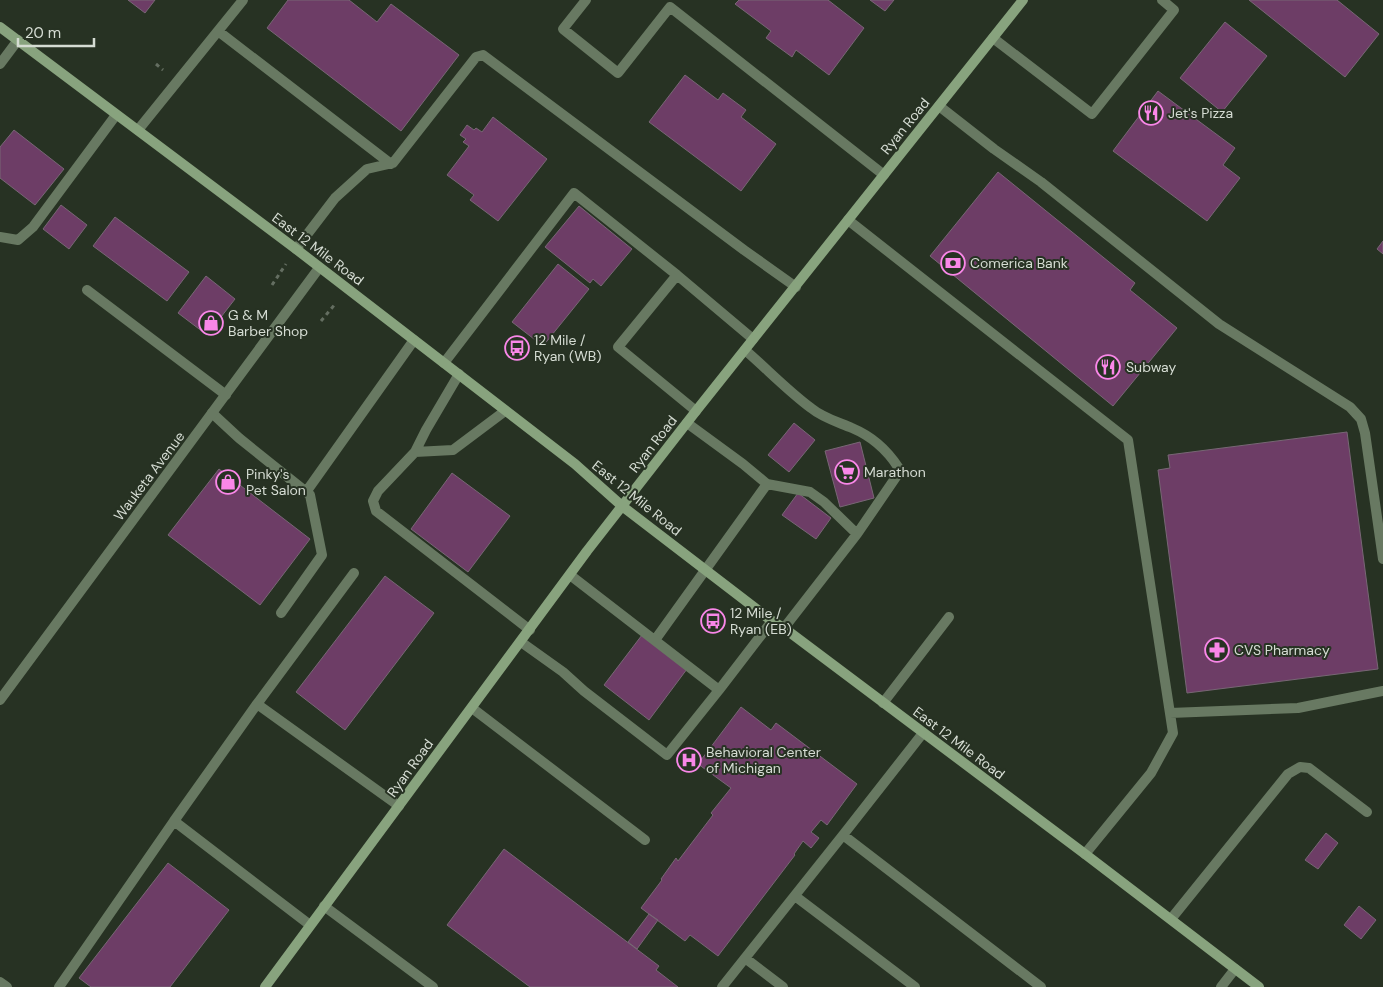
<svg xmlns="http://www.w3.org/2000/svg" width="1383" height="987" font-family="'DM Sans',sans-serif">
<style>
.building{fill:#6d3d66;stroke:#786775}
.lines{fill:none;stroke-linecap:round;stroke-linejoin:round}
.path{stroke:#646e61;stroke-width:3;stroke-dasharray:4 4;stroke-linecap:butt}
.service{stroke:#687962;stroke-width:10}
.minor{stroke:#687962;stroke-width:10}
.secondary{stroke:#88a37e;stroke-width:10}
.labels{text-anchor:middle;dominant-baseline:central;stroke-width:4;stroke-linejoin:round;paint-order:stroke}
.poi-label{font-size:14px;fill:#d5dcd3;stroke:#273223;text-anchor:start}
.street-label{font-size:14px;fill:#d5dcd3;stroke:#273223}
</style>
<rect width="100%" height="100%" fill="#273223"/>
<!-- building -->
<path class="building" d="M128,0H155L145,13Z
M288,0H349L377,22L391,4L459,55L401,131L267,28Z
M739,0H828L864,28L829,75L796,50L792,57L766,38L771,31L735,4Z
M870,0H894L885,11Z
M1249,0H1337L1379,34L1345,77Z
M1225,22L1267,56L1222,112L1180,78Z
M685,75L718,100L723,93L746,110L741,117L776,144L741,191L649,122Z
M1158,91L1235,148L1223,165L1240,178L1207,221L1113,151Z
M493,117L547,159L498,221L470,200L474,195L447,175L469,146L463,142L466,139L460,135L467,125L474,130L476,128L482,132Z
M14,130L64,169L35,205L0,178V147Z
M998,172L1135,283L1130,290L1177,328L1113,406L930,256Z
M61,205L87,225L69,249L43,229Z
M579,206L632,249L601,286L593,279L590,283L545,247Z
M115,217L189,272L167,301L93,246Z
M1383,241V254L1377,249Z
M558,264L589,289L543,346L512,322Z
M206,276L235,299L207,335L178,313Z
M794,423L815,440L789,472L768,455Z
M1347,432L1378,669L1187,693L1158,470L1170,468L1168,455Z
M860,442L874,498L840,507L825,451Z
M219,469L310,539L260,605L168,535Z
M452,473L510,516L468,572L411,529Z
M798,493L831,518L816,539L782,515Z
M385,576L434,613L345,730L296,692Z
M642,635L687,669L649,720L604,685Z
M741,707L771,730L776,723L857,784L827,825L821,820L811,832L819,838L811,848L803,841L794,854L795,855L718,956L690,935L685,941L641,908L662,880L661,879L676,858L678,861L713,815L711,813L731,788L698,764Z
M1326,833L1338,843L1318,869L1305,860Z
M504,849L659,966L656,970L678,987H530L447,925Z
M168,863L229,910L170,987H91L79,978Z
M1359,906L1376,920L1361,939L1344,925Z
M649,914L658,920L637,949L628,942Z"/>
<g class="lines">
<!-- path -->
<path class="path" d="M156,64L163,70
M272,285L286,264
M321,321L336,303"/>
<!-- service -->
<path class="service" d="M586,0L563,29L618,73L670,7L884,175
M218,31L243,0
M993,38L1092,114L1174,10L1162,0
M939,106L994,149L1041,182L1219,324L1350,407L1361,419L1365,433L1383,559
M138,130L218,31L391,164
M848,220L1128,440L1173,733L1151,773L1085,854
M0,237L18,240L33,227L116,115
M296,249L335,198L367,169L393,163L476,57L483,55L744,250L796,287
M677,275L618,347L696,411
M87,290L226,395
M745,350C767,369 788,391 811,408C823,418 838,422 852,428C871,436 887,450 898,467L896,477L857,534L784,628
M444,363L574,193L677,275L753,339
M459,374L426,430L415,452L378,491L373,501L376,511L530,630
M212,413L239,438L310,495L322,555L281,613
M687,423L743,464L767,484L810,492L824,502L857,534
M415,452L453,450L505,411
M306,492L414,340
M655,640L767,484
M521,642L563,672L584,691L667,755L719,690L570,575
M719,690L772,621
M883,703L949,617
M257,704L354,573
M472,708L645,840
M1170,713L1298,708L1383,691
M843,835L1041,987
M795,896L915,987
M324,906L433,987
M1171,919L1288,774L1300,767L1309,768L1367,812
M310,925L174,821L257,704L399,806
M745,958L783,987
M59,987L174,821
M722,987L843,835L923,733"/>
<!-- minor -->
<path class="minor" d="M0,64L18,40
M0,700L319,268
M0,982L7,987
M1221,987L1235,969"/>
<!-- secondary -->
<path class="secondary" d="M0,27L296,249L575,464L622,506L772,621L784,628L1085,854L1259,987
M265,987L587,551L696,411L1023,0"/>
</g>
<!-- icons -->
<defs>
<g id="restaurant-ring" transform="scale(1.25)"><circle r="9.5" fill="#273223" stroke="#f987e8" stroke-width="1.5"/><path d="M-5-6h1v4h1v-4h1v4h1v-4h1v5L-1.5 .5V6h-2V.5L-5-1ZM5-6V6H3V1.5H1.5Q1.5-4 5-6Z" fill="#f987e8"/></g>
<g id="bank-ring" transform="scale(1.25)"><circle r="9.5" fill="#273223" stroke="#f987e8" stroke-width="1.5"/><path d="M-6-4H6V4H-6ZM0-2.3a2.3 2.3 0 1 0 0 4.6a2.3 2.3 0 1 0 0-4.6Z" fill="#f987e8"/></g>
<g id="shop-ring" transform="scale(1.25)"><circle r="9.5" fill="#273223" stroke="#f987e8" stroke-width="1.5"/><path d="M-5-2.5h2.3a2.7 3.5 0 0 1 5.4 0H5L5.5 6h-11ZM-1.5-2.5h3a1.5 2.3 0 0 0-3 0Z" fill="#f987e8"/></g>
<g id="bus-ring" transform="scale(1.25)"><circle r="9.5" fill="#273223" stroke="#f987e8" stroke-width="1.5"/><path d="M-5-6H5V4H4V6H2V4H-2V6H-4V4H-5ZM-3.5-4V0h7V-4ZM-3.5 1.2v1.5H-2V1.2ZM2 1.2v1.5H3.5V1.2Z" fill="#f987e8"/></g>
<g id="supermarket-ring" transform="scale(1.25)"><circle r="9.5" fill="#273223" stroke="#f987e8" stroke-width="1.5"/><path d="M-6-5.5h2.5l.6 2H6L4.5 2H-2.5L-4.4-4H-6ZM-1.5 3.2a1.3 1.3 0 1 0 .1 0ZM3 3.2a1.3 1.3 0 1 0 .1 0Z" fill="#f987e8"/></g>
<g id="pharmacy-ring" transform="scale(1.25)"><circle r="9.5" fill="#273223" stroke="#f987e8" stroke-width="1.5"/><path d="M-2-6h4v4h4v4h-4v4h-4v-4h-4v-4h4Z" fill="#f987e8"/></g>
<g id="hospital-ring" transform="scale(1.25)"><circle r="9.5" fill="#273223" stroke="#f987e8" stroke-width="1.5"/><path d="M-5-5h3v3.5h4V-5h3V5h-3V1.5h-4V5h-3Z" fill="#f987e8"/></g>
</defs>
<g fill-rule="evenodd">
<use href="#restaurant-ring" x="1151" y="113"/>
<use href="#bank-ring" x="953" y="263"/>
<use href="#shop-ring" x="211" y="323"/>
<use href="#bus-ring" x="517" y="348"/>
<use href="#restaurant-ring" x="1108" y="367"/>
<use href="#supermarket-ring" x="847" y="472"/>
<use href="#shop-ring" x="228" y="482"/>
<use href="#bus-ring" x="713" y="621"/>
<use href="#pharmacy-ring" x="1217" y="650"/>
<use href="#hospital-ring" x="689" y="760"/>
</g>
<g class="labels">
<!-- poi labels -->
<g class="poi-label">
<text x="1168" y="113">Jet's Pizza</text>
<text x="970" y="263">Comerica Bank</text>
<text x="228" y="315">G &amp; M<tspan x="228" dy="16">Barber Shop</tspan></text>
<text x="534" y="340">12 Mile /<tspan x="534" dy="16">Ryan (WB)</tspan></text>
<text x="1126" y="367">Subway</text>
<text x="864" y="472">Marathon</text>
<text x="246" y="474">Pinky's<tspan x="246" dy="16">Pet Salon</tspan></text>
<text x="730" y="613">12 Mile /<tspan x="730" dy="16">Ryan (EB)</tspan></text>
<text x="1234" y="650">CVS Pharmacy</text>
<text x="706" y="752">Behavioral Center<tspan x="706" dy="16">of Michigan</tspan></text>
</g>
<!-- street labels -->
<g class="street-label">
<text transform="translate(905 126) rotate(-51)">Ryan Road</text>
<text transform="translate(318 249) rotate(37)">East 12 Mile Road</text>
<text transform="translate(653 444) rotate(-52)">Ryan Road</text>
<text transform="translate(149 476) rotate(-53)">Wauketa Avenue</text>
<text transform="translate(637 498) rotate(39)">East 12 Mile Road</text>
<text transform="translate(959 743) rotate(37)">East 12 Mile Road</text>
<text transform="translate(410 768) rotate(-54)">Ryan Road</text>
</g>
</g>
<!-- scale -->
<path d="M18 38v8h76v-8" fill="none" stroke="#d5dcd3" stroke-width="2.5"/>
<text x="25" y="38" font-size="15" fill="#d5dcd3" stroke="#273223" stroke-width="4" paint-order="stroke">20 m</text>
</svg>
